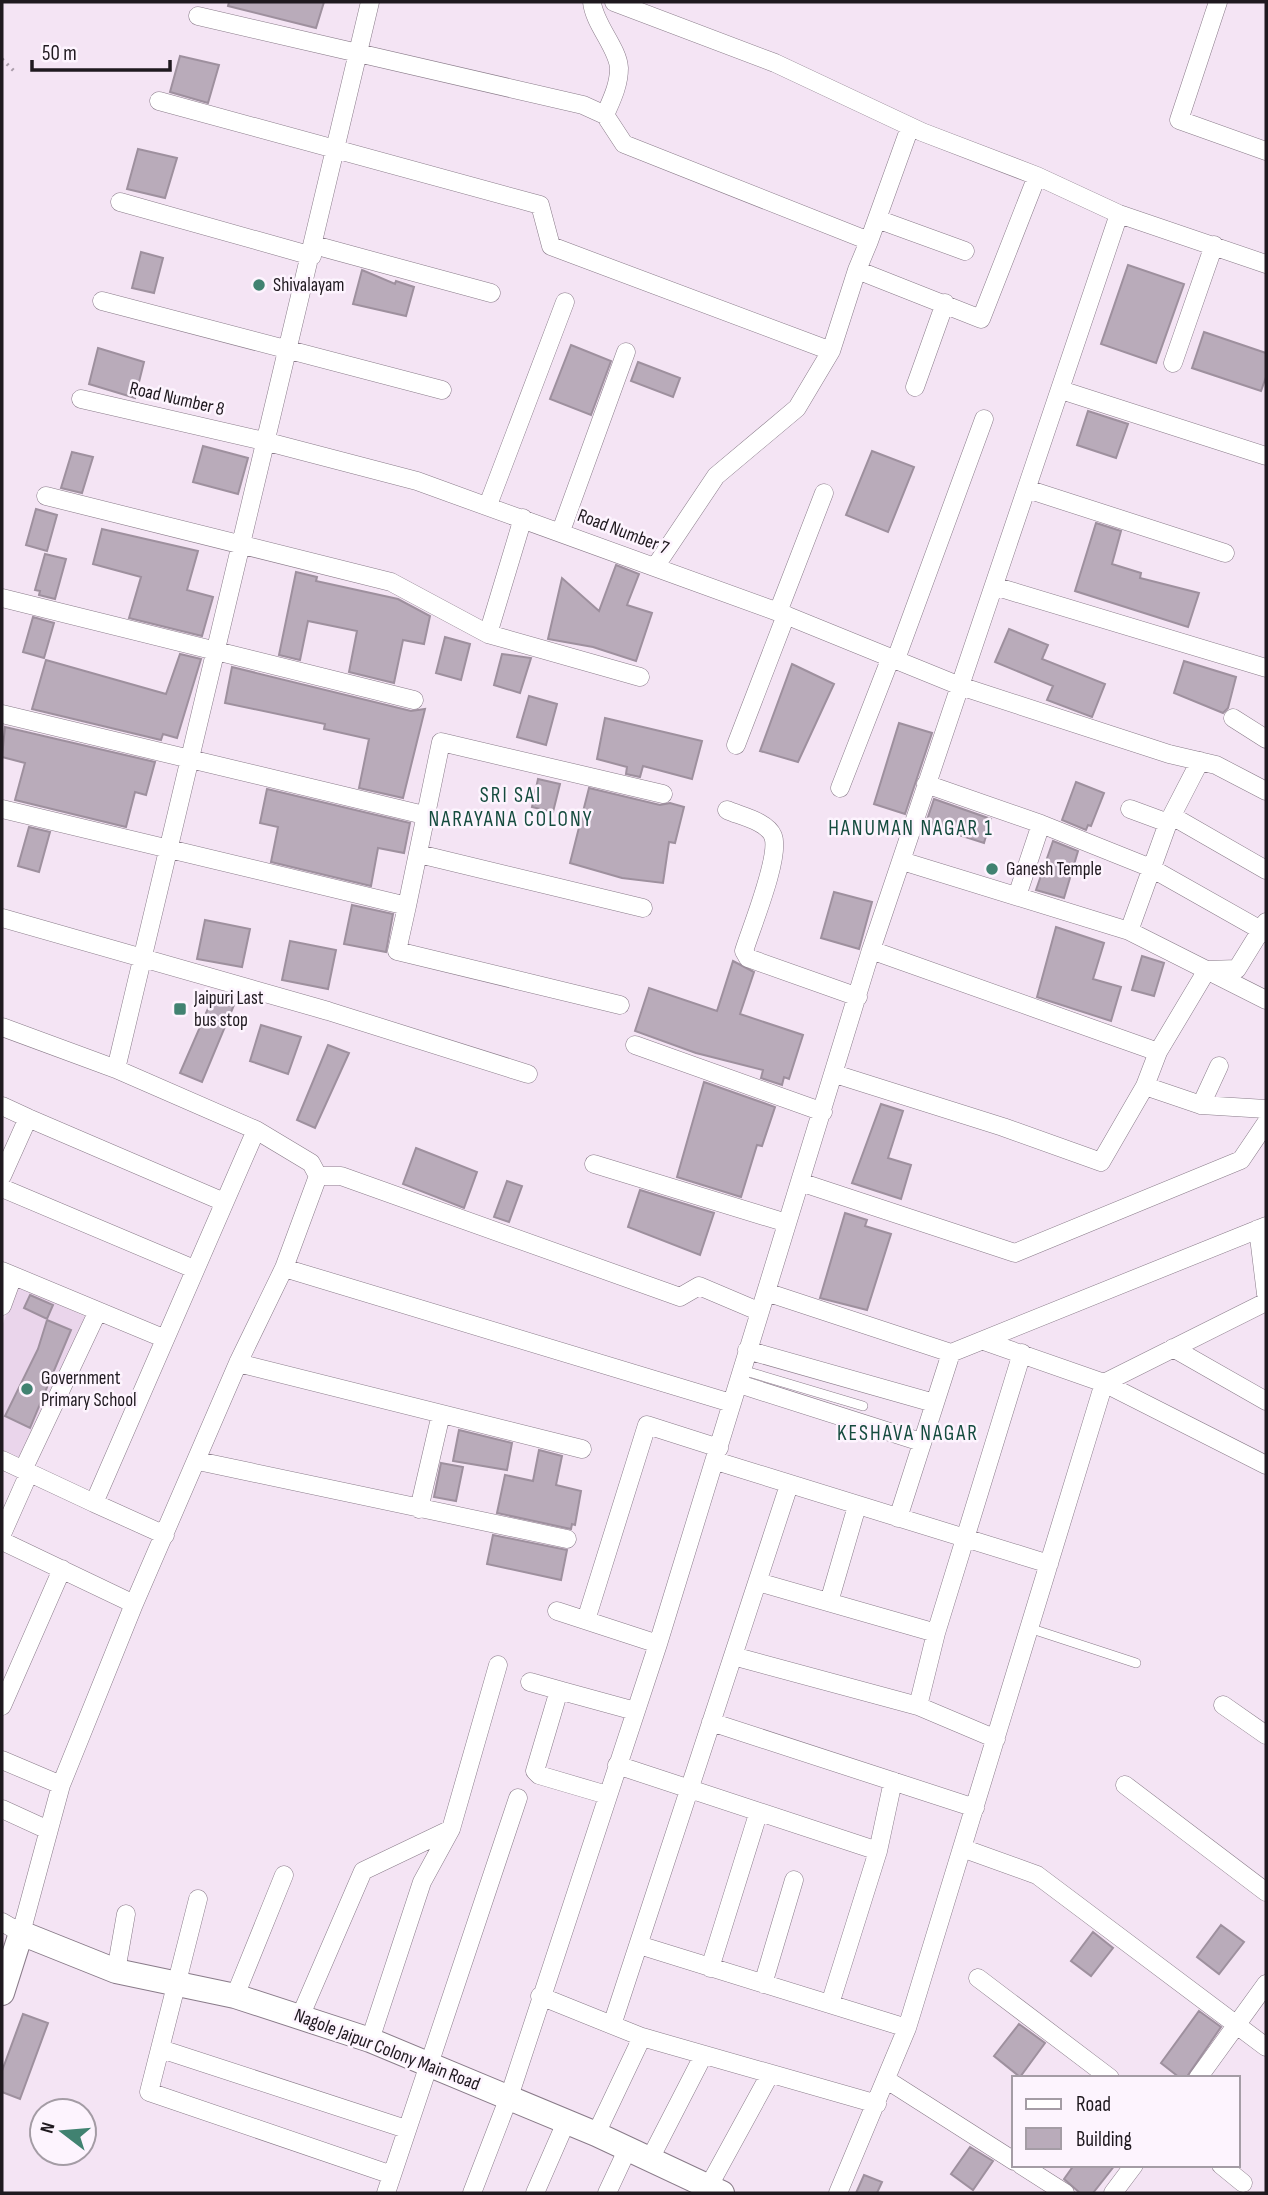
<svg xmlns="http://www.w3.org/2000/svg" width="1268" height="2195" font-family="'Sofia Sans Condensed',sans-serif">
<style>
.built{fill:#ead5eb}
.building{fill:#b9abba;stroke:#9e909e;stroke-width:2}
.lines{fill:none;stroke-linecap:round;stroke-linejoin:round}
.lane-casing{stroke:#897b89;stroke-width:10}
.street-casing{stroke:#897b89;stroke-width:19}
.secondary-casing{stroke:#897b89;stroke-width:26}
.path{stroke:#a99ca9;stroke-width:3.5;stroke-dasharray:2 5;stroke-linecap:butt}
.lane{stroke:#fff;stroke-width:9}
.street{stroke:#fff;stroke-width:18}
.secondary{stroke:#fff;stroke-width:24}
.poi-dot{fill:#418271;stroke:#fdf4fe;stroke-width:2.5}
.labels{text-anchor:middle;dominant-baseline:central;stroke-width:5;stroke-linejoin:round;paint-order:stroke}
.poi-label{font-size:19px;fill:#1f191f;stroke:#fdf4fe;text-anchor:start}
.street-label{font-size:19px;fill:#1f191f;stroke:#fdf4fe}
.neighbourhood-label{font-size:21px;letter-spacing:2px;fill:#154b3e;stroke:#fdf4fe}
</style>
<rect width="100%" height="100%" fill="#f4e4f4"/>
<!-- built -->
<path class="built" d="M18,1285L86,1317L20,1460L2,1452V1326Z"/>
<!-- building -->
<path class="building" d="M229,2H324L316,28L228,6Z
M180,56L219,65L208,103L170,92Z
M138,149L177,158L165,198L127,189Z
M141,252L163,258L154,293L132,288Z
M1128,265L1184,284L1156,363L1101,344Z
M362,270L395,284L396,281L414,287L406,316L353,304Z
M1204,332L1266,353V377L1261,391L1192,368Z
M571,345L611,361L591,415L550,399Z
M98,348L144,362L135,398L89,384Z
M638,362L680,378L673,397L631,381Z
M1088,411L1128,424L1116,458L1077,445Z
M203,446L248,458L238,494L193,482Z
M872,451L914,467L888,532L846,515Z
M72,452L93,457L82,493L61,488Z
M36,509L57,515L47,551L26,545Z
M1096,523L1121,531L1112,564L1141,573L1140,578L1199,593L1188,627L1075,591Z
M102,529L198,551L187,590L213,597L202,636L129,618L141,577L93,564Z
M45,554L66,559L55,599L39,595L40,591L35,590Z
M616,565L639,574L627,605L652,613L636,661L593,647L548,639L562,578L599,611Z
M296,572L317,577L316,581L398,599L430,616L424,644L403,640L394,683L349,672L357,631L308,621L300,660L279,655Z
M33,617L54,623L44,658L23,652Z
M1009,629L1048,645L1042,659L1105,684L1092,717L1047,700L1053,686L995,662Z
M445,637L470,644L461,680L436,673Z
M180,654L201,659L177,738L163,734L161,740L32,709L46,660L166,694Z
M502,654L531,658L520,693L494,685Z
M1184,661L1236,677L1228,708L1223,713L1174,693Z
M792,664L834,684L798,762L760,751Z
M232,667L411,711L425,709L403,798L359,788L369,739L324,729L325,724L225,703Z
M529,696L557,704L546,745L517,737Z
M605,718L702,741L692,779L643,766L640,777L626,774L627,767L597,759Z
M899,723L932,733L905,814L874,804Z
M5,727L155,762L146,795L135,792L126,827L15,800L25,763L2,757Z
M538,779L560,784L553,812L532,807Z
M1076,782L1104,793L1091,826L1088,825L1086,830L1062,820Z
M589,788L660,805L670,803L684,807L675,843L669,842L663,883L622,878L570,863Z
M267,789L410,823L404,853L378,848L371,886L271,862L278,827L260,823Z
M934,799L991,819L984,843L931,826L932,822L927,820Z
M29,827L50,832L39,872L18,866Z
M1053,841L1078,851L1064,898L1036,890Z
M834,892L872,902L859,949L821,938Z
M352,905L393,914L386,952L344,944Z
M205,920L250,929L242,967L197,959Z
M1056,927L1104,943L1093,979L1121,987L1111,1021L1037,997Z
M290,941L336,950L328,989L282,980Z
M1142,956L1164,963L1154,996L1132,990Z
M733,961L754,972L740,1014L803,1035L789,1079L784,1077L782,1085L761,1078L763,1070L696,1053L635,1031L649,988L717,1011Z
M213,997L234,1005L202,1082L180,1073Z
M261,1025L301,1037L288,1074L250,1061Z
M328,1045L349,1053L315,1128L297,1120Z
M704,1082L775,1107L762,1146L757,1145L741,1197L677,1177Z
M881,1104L903,1111L888,1158L911,1165L901,1199L852,1183Z
M416,1148L477,1172L464,1208L403,1184Z
M507,1181L522,1186L509,1222L494,1217Z
M640,1190L714,1213L700,1255L628,1227Z
M845,1213L867,1220L865,1226L891,1234L867,1310L820,1298Z
M30,1295L53,1305L47,1319L24,1308Z
M47,1320L71,1330L30,1428L5,1416L38,1349Z
M459,1430L512,1443L507,1470L453,1461Z
M539,1450L562,1456L556,1485L581,1491L575,1525L572,1524L571,1529L497,1513L505,1475L533,1481Z
M441,1463L463,1467L456,1501L434,1497Z
M493,1535L567,1550L561,1580L487,1564Z
M1221,1925L1244,1942L1219,1974L1197,1957Z
M1093,1932L1113,1948L1091,1976L1071,1961Z
M1199,2011L1221,2027L1186,2078H1180L1161,2063Z
M23,2014L48,2023L20,2099L2,2092V2071Z
M1019,2024L1045,2043L1020,2077L994,2056Z
M970,2147L993,2161L973,2190L951,2174Z
M1074,2165H1115L1093,2193H1080L1064,2179Z
M864,2175L882,2182L877,2193H856Z"/>
<g class="lines">
<!-- lane casing -->
<g class="lane-casing">
<path id="lane" d="M742,1370L863,1406
M1029,1628L1136,1663"/>
</g>
<!-- street casing -->
<g class="street-casing">
<path id="street" d="M592,2C594,24 618,48 619,68C619,85 612,99 605,115
M614,2L775,63L922,132L1037,176L1119,214L1266,264
M1218,2L1179,120L1266,151
M198,16L583,105L605,115L624,144L869,241L857,270
M159,101L540,205L551,246L831,351L857,270L981,319L1037,176
M120,202L312,256
M877,219L965,251
M869,241L910,127
M314,245L491,293
M102,301L442,390
M1173,363L1214,245
M915,387L945,303
M1061,390L1266,456
M81,399L264,441L417,481L778,612L960,686L1169,754L1216,765L1266,791
M1027,489L1225,553
M46,496L391,582L488,634L640,677
M488,505L565,302
M561,531L626,352
M655,567L716,476L797,408L831,351
M994,586L1266,668
M2,598L414,700
M778,612L824,493
M488,634L523,518
M896,659L984,419
M2,714L424,815
M1233,718L1266,739
M736,745L786,615
M926,784L1041,824L1151,868L1266,933
M840,788L891,657
M2,809L407,906L397,951L620,1005
M1130,809L1168,823
M727,810C740,816 767,821 773,836C781,856 751,928 744,951L748,958L858,997
M1172,816L1266,870
M419,854L643,908
M902,861L1129,931L1266,1000
M1017,896L1041,824
M407,906L441,742L663,794
M2,918L328,1011L528,1074
M1129,931L1168,823L1200,761
M871,950L1158,1052
M2,1027L116,1069L256,1130L311,1163L318,1176L284,1268L238,1363L134,1604L61,1785L21,1933L2,1922
M635,1045L823,1112
M116,1069L370,2
M835,1074L1003,1127L1101,1162L1145,1086L1158,1052L1207,970L1237,969L1266,922
M1145,1086L1201,1105L1266,1109
M1201,1105L1219,1066
M2,1106L28,1118
M594,1164L787,1223
M2,1176L28,1118L224,1202
M318,1176H341L680,1297L699,1286L758,1311
M800,1182L1015,1253L1241,1160L1266,1123
M2,1188L194,1269
M1258,1229L1266,1294
M284,1268L731,1403
M2,1271L163,1338
M766,1292L951,1353
M2,1306L13,1276
M984,1341L1104,1383L1266,1465
M1173,1348L1266,1401
M747,1350L934,1403
M238,1363L582,1449
M739,1384L921,1442
M2,1460L94,1503L256,1130
M198,1461L567,1539
M716,1461L1049,1564
M23,1470L97,1313
M94,1503L165,1535
M419,1509L441,1414
M898,1518L951,1353L1266,1226
M2,1534L29,1473
M2,1541L134,1604
M758,1582L936,1633
M829,1602L857,1506
M557,1611L658,1644
M586,1620L647,1425L719,1448
M733,1656L918,1706L996,1739
M530,1682L562,1691
M1223,1705L1266,1735
M2,1706L62,1569
M918,1706L936,1633L1022,1353
M711,1722L975,1808
M2,1760L61,1785
M617,1765L878,1851
M1125,1785L1266,1892
M607,1795L539,1775L535,1771L557,1697L562,1691L635,1711
M2,1809L48,1830
M962,1848L1037,1875L1266,2047
M198,1899L149,2092L392,2175
M639,1945L907,2028
M710,1968L758,1814
M116,1971L126,1914
M978,1978L1110,2078
M763,1984L794,1880
M235,1996L284,1875
M540,1996L642,2037L877,2104
M830,2004L878,1851L893,1781
M300,2017L363,1871L451,1829L498,1665
M612,2025L789,1485
M370,2040L422,1882L451,1829
M161,2049L406,2129
M1198,2078L1266,1984
M887,2080L1014,2161
M596,2134L642,2037
M650,2159L703,2056
M1021,2165L1065,2193
M1221,2165L1243,2183
M386,2193L518,1798
M472,2193L509,2097L658,1644L871,950L1119,214
M535,2193L566,2122
M607,2193L628,2148
M705,2193L769,2076
M838,2193L907,2028L1104,1383L1266,1302
M1113,2193L1134,2165"/>
</g>
<!-- secondary casing -->
<g class="secondary-casing">
<path id="secondary" d="M2,1993L21,1933L116,1971L235,1996L370,2040L596,2134L722,2193"/>
</g>
<!-- path -->
<path class="path" d="M2,59L16,73"/>
<!-- lane -->
<use href="#lane" class="lane"/>
<!-- street -->
<use href="#street" class="street"/>
<!-- secondary -->
<use href="#secondary" class="secondary"/>
</g>
<!-- markers -->
<g class="poi-dot">
<circle cx="259" cy="285" r="7"/>
<circle cx="992" cy="869" r="7"/>
<rect x="173" y="1002" width="14" height="14" rx="3.5"/>
<circle cx="27" cy="1389" r="7"/>
</g>
<g class="labels">
<!-- poi labels -->
<g class="poi-label">
<text x="273" y="285">Shivalayam</text>
<text x="1006" y="869">Ganesh Temple</text>
<text x="194" y="998">Jaipuri Last<tspan x="194" dy="22">bus stop</tspan></text>
<text x="41" y="1378">Government<tspan x="41" dy="22">Primary School</tspan></text>
</g>
<!-- street labels -->
<g class="street-label">
<text transform="translate(177 399) rotate(13)">Road Number 8</text>
<text transform="translate(623 532) rotate(21)">Road Number 7</text>
<text transform="translate(387 2050) rotate(21)">Nagole Jaipur Colony Main Road</text>
</g>
<!-- neighbourhood labels -->
<g class="neighbourhood-label">
<text x="511" y="795">SRI SAI<tspan x="511" dy="24">NARAYANA COLONY</tspan></text>
<text x="911" y="828">HANUMAN NAGAR 1</text>
<text x="908" y="1433">KESHAVA NAGAR</text>
</g>
</g>
<!-- border -->
<rect width="1268" height="2195" fill="none" stroke="#1f191f" stroke-width="7"/>
<!-- legend -->
<rect x="1012" y="2076" width="228" height="91" fill="#fdf4fe" stroke="#a49ca5" stroke-width="2"/>
<rect x="1026" y="2099" width="35" height="10" fill="#ffffff" stroke="#a49ca5" stroke-width="2"/>
<text x="1076" y="2111" font-size="21" fill="#1f191f">Road</text>
<rect x="1026" y="2128" width="35" height="21" fill="#b9abba" stroke="#a49ca5" stroke-width="2"/>
<text x="1076" y="2146" font-size="21" fill="#1f191f">Building</text>
<!-- north arrow -->
<g transform="translate(63 2132) rotate(286)"><circle r="33" fill="#fdf4fe" stroke="#a49ca5" stroke-width="2"/>
<path d="M0-5L12 26L0 18L-12 26Z" fill="#418271"/>
<text y="-10" font-size="19" font-weight="bold" text-anchor="middle" fill="#1f191f">N</text>
</g>
<!-- scale -->
<path d="M32 60v10h138v-10" fill="none" stroke="#1f191f" stroke-width="3.5"/>
<text x="42" y="60" font-size="21" fill="#1f191f" stroke="#fdf4fe" stroke-width="5" paint-order="stroke">50 m</text>
</svg>
